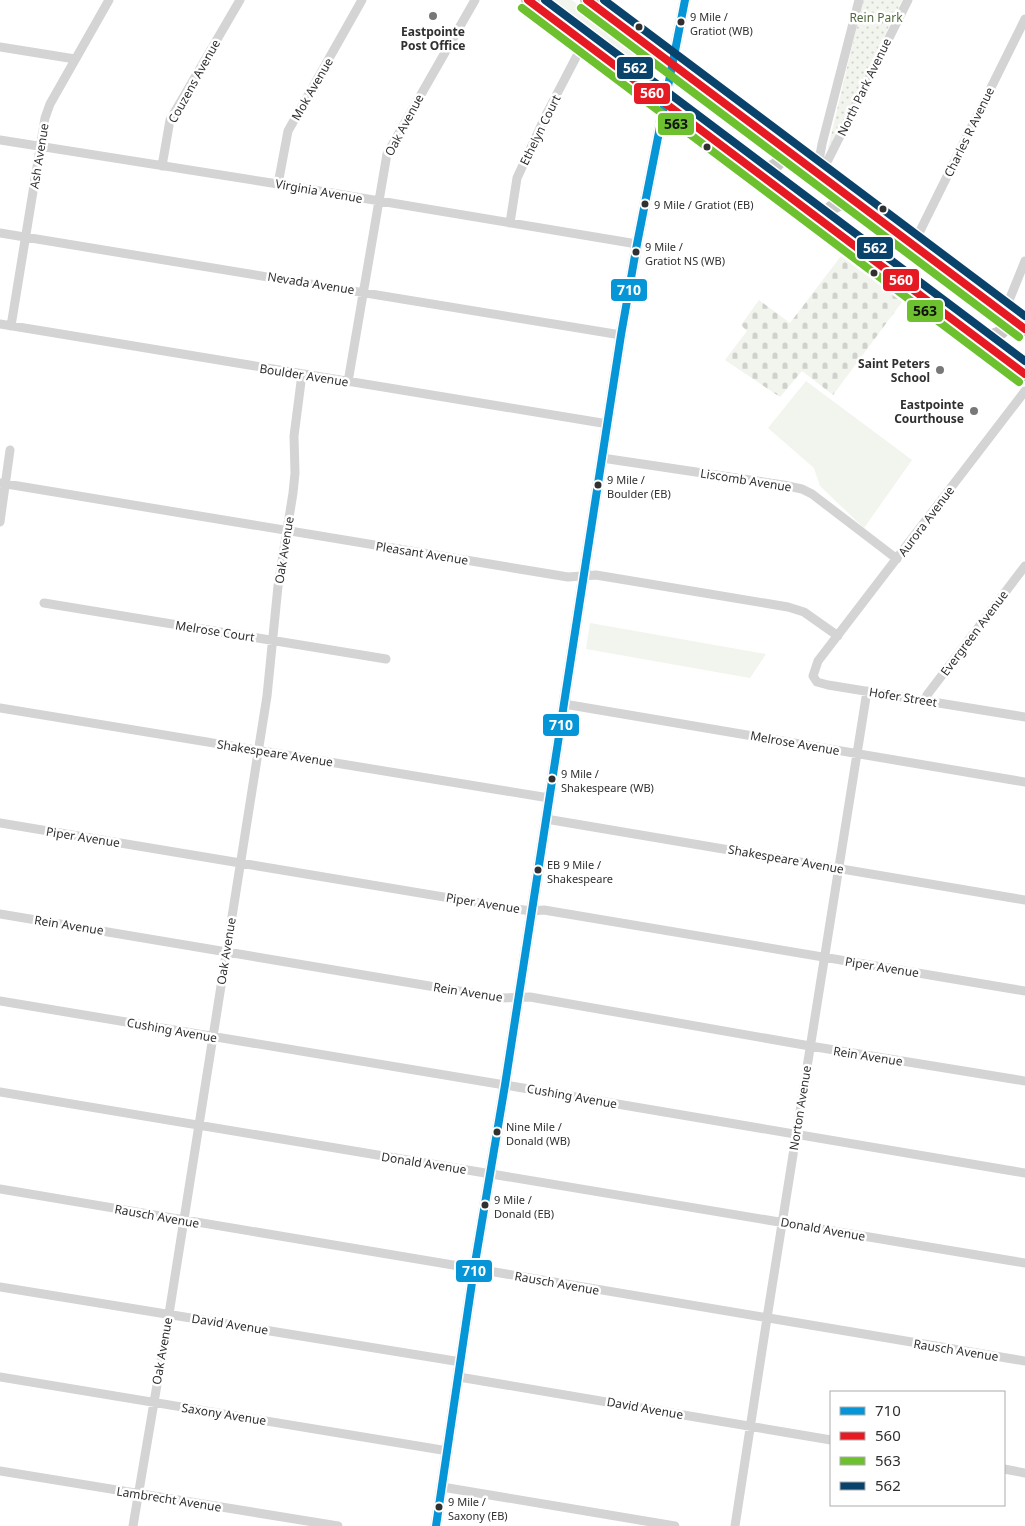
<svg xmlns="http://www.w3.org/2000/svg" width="1025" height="1526" font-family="'Noto Sans',sans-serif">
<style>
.green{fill:#f1f5ed}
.cemetery{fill:url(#cemetery-stones)}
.park{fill:url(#park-dots)}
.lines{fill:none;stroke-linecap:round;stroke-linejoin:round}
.street{stroke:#d4d4d4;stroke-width:9}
.secondary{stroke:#cecece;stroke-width:11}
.primary{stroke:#c8c8c8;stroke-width:14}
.bus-1-casing{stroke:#fff;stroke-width:11}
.bus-2-casing{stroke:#fff;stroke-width:11}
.bus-3-casing{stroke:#fff;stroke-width:11}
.bus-4-casing{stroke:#fff;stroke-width:11}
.bus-1{stroke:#0696d7;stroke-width:8}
.bus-2{stroke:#e51a23;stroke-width:8}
.bus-3{stroke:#6dc02e;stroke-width:8}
.bus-4{stroke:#09426a;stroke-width:8}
.poi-dot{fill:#787878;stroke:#fff;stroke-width:2}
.bus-dot{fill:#303030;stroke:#fff;stroke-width:2}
.labels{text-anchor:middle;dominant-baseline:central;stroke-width:5;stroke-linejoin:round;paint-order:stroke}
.bus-label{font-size:11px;fill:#303030;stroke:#fff;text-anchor:start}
.park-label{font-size:12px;fill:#536940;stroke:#fff}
.poi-label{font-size:12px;font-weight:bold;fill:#303030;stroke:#fff;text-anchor:end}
.street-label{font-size:12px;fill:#303030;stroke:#fff}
.line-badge{stroke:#fff;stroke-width:2}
.badge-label{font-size:14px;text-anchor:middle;font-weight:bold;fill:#fff}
.pale-badge-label{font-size:14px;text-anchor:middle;font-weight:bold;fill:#111}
</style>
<defs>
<pattern id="cemetery-stones" width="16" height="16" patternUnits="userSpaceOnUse" patternTransform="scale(1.25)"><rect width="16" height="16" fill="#f1f5ed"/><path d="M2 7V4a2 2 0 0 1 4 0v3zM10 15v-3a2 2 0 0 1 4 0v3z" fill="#cfd2cc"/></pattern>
<pattern id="park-dots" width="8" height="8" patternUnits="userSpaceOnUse" patternTransform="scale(1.25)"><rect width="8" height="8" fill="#f1f5ed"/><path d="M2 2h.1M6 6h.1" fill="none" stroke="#cfd2cc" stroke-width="1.8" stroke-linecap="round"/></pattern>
</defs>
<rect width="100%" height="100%" fill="#fff"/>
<!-- green -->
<path class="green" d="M542,0H572L636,48L656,59L657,62L652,83L651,84L544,4Z
M806,381L912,460L864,528L820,486L814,468L768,428Z
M590,623L766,654L750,678L586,649Z"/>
<!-- cemetery -->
<path class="cemetery" d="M841,256L902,302L833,395L802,371L780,397L725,360L747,331L741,325L759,300L790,323Z"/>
<!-- park -->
<path class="park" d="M863,0H902L830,146L828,148Z"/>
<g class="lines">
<!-- street -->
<path class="street" d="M0,47L75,59
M0,140L278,184L637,244
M162,166L170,120L240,0
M817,172L828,160L908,0
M817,172L822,144L859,0
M278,184L288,131L362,0
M510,223L517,178L547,113L584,42
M0,233L621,335
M911,244L920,231L1025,19
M1002,311L1010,298L1025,261
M0,324L608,424
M11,326L45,118L50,104L109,0
M348,382L387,154L475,0
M1025,391L818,661L813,676L817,682L828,685L1025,717
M602,458L783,485L802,489L812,494L897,559
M0,483L568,577L596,575L788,607L804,612L838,636
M0,522L10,450
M44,603L386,659
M925,701L927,695L1025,566
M564,704L1025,782
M0,708L549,798
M546,819L1025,900
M0,823L516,909L532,911L544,910L1025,991
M0,914L501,998L530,997L810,1046L1025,1081
M0,1001L517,1087L1025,1173
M0,1092L1025,1263
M0,1189L1025,1361
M0,1287L461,1362
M0,1377L448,1451
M459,1377L831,1440
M1004,1469L1025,1473
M0,1471L338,1526
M442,1487L675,1526
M133,1526L169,1314L267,696L278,586L293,493L295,473L294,436L302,374
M735,1526L767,1318L867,691"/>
<!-- secondary -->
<path class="secondary" d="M436,1526L474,1269L505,1085L621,335L637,244L685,0"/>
<!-- primary -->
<path class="primary" d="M528,0L1025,374
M587,0L1025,329
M752,169C770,170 780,168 786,149
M826,224L831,208L839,204L855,201
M976,337C993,337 1006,336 1009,316"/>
<!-- bus-1 casing -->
<g class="bus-1-casing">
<path id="bus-1" d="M436,1526L474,1269L505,1085L621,335L637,244L685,0"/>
</g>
<!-- bus-2 casing -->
<g class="bus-2-casing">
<path id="bus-2" d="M528,0L1025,374
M587,0L1025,329"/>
</g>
<!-- bus-3 casing -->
<g class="bus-3-casing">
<path id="bus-3" d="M522,8L1019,382
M581,8L1019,337"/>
</g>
<!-- bus-4 casing -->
<g class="bus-4-casing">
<path id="bus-4" d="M545,0L1025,361
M604,0L1025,316"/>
</g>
<!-- bus-1 -->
<use href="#bus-1" class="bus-1"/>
<!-- bus-2 -->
<use href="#bus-2" class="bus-2"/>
<!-- bus-3 -->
<use href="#bus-3" class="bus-3"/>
<!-- bus-4 -->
<use href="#bus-4" class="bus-4"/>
</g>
<!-- markers -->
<g class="poi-dot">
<circle cx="433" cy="16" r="5"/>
<circle cx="940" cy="370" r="5"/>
<circle cx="974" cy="411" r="5"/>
</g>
<g class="bus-dot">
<circle cx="681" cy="22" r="4.5"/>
<circle cx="639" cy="27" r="4.5"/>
<circle cx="707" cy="147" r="4.5"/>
<circle cx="645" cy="204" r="4.5"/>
<circle cx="883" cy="209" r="4.5"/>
<circle cx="636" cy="252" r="4.5"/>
<circle cx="874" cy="273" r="4.5"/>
<circle cx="598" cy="485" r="4.5"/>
<circle cx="552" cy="779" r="4.5"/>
<circle cx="538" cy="870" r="4.5"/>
<circle cx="497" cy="1132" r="4.5"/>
<circle cx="485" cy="1205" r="4.5"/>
<circle cx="439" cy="1507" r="4.5"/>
</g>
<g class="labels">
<!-- bus labels -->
<g class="bus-label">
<text x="690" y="16">9 Mile /<tspan x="690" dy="14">Gratiot (WB)</tspan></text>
<text x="654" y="204">9 Mile / Gratiot (EB)</text>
<text x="645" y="246">9 Mile /<tspan x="645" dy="14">Gratiot NS (WB)</tspan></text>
<text x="607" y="479">9 Mile /<tspan x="607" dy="14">Boulder (EB)</tspan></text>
<text x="561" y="773">9 Mile /<tspan x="561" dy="14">Shakespeare (WB)</tspan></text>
<text x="547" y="864">EB 9 Mile /<tspan x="547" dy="14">Shakespeare</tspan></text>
<text x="506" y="1126">Nine Mile /<tspan x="506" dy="14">Donald (WB)</tspan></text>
<text x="494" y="1199">9 Mile /<tspan x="494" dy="14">Donald (EB)</tspan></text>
<text x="448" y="1501">9 Mile /<tspan x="448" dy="14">Saxony (EB)</tspan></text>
</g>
<!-- park labels -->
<g class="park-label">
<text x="876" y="17">Rein Park</text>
</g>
<!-- poi labels -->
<g class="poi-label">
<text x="433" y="31" text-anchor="middle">Eastpointe<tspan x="433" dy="14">Post Office</tspan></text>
<text x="930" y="363">Saint Peters<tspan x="930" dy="14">School</tspan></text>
<text x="964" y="404">Eastpointe<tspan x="964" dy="14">Courthouse</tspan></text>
</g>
<!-- street labels -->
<g class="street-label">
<text transform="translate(194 81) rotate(-61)">Couzens Avenue</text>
<text transform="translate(864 87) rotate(-64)">North Park Avenue</text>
<text transform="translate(312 89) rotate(-60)">Mok Avenue</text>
<text transform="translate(404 125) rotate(-62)">Oak Avenue</text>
<text transform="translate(540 130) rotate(-64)">Ethelyn Court</text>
<text transform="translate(969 132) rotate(-64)">Charles R Avenue</text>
<text transform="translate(39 156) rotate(-81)">Ash Avenue</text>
<text transform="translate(319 191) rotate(10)">Virginia Avenue</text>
<text transform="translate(311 283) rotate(9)">Nevada Avenue</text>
<text transform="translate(304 375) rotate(9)">Boulder Avenue</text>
<text transform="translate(746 480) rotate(9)">Liscomb Avenue</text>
<text transform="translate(926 521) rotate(-53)">Aurora Avenue</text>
<text transform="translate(284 550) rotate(-81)">Oak Avenue</text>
<text transform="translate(422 553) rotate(9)">Pleasant Avenue</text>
<text transform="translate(215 631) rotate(9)">Melrose Court</text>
<text transform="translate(974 633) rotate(-53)">Evergreen Avenue</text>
<text transform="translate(903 697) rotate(9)">Hofer Street</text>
<text transform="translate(795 743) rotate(10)">Melrose Avenue</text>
<text transform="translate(275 753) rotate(9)">Shakespeare Avenue</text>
<text transform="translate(83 837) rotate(9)">Piper Avenue</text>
<text transform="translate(786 859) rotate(10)">Shakespeare Avenue</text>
<text transform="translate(483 903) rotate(9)">Piper Avenue</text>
<text transform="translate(69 925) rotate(9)">Rein Avenue</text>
<text transform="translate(226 951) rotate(-81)">Oak Avenue</text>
<text transform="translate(882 967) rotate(9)">Piper Avenue</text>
<text transform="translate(468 992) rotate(9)">Rein Avenue</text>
<text transform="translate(172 1030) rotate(10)">Cushing Avenue</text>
<text transform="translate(868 1056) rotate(9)">Rein Avenue</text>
<text transform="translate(572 1096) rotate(10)">Cushing Avenue</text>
<text transform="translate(800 1108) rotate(-81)">Norton Avenue</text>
<text transform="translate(424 1163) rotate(9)">Donald Avenue</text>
<text transform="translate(157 1216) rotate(10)">Rausch Avenue</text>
<text transform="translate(823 1229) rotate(10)">Donald Avenue</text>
<text transform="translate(557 1283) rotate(10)">Rausch Avenue</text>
<text transform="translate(230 1324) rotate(9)">David Avenue</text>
<text transform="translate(956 1350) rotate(9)">Rausch Avenue</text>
<text transform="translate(162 1351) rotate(-80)">Oak Avenue</text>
<text transform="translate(645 1408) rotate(10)">David Avenue</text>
<text transform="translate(224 1414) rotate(9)">Saxony Avenue</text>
<text transform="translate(169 1499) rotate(9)">Lambrecht Avenue</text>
</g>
</g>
<g class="line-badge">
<rect x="616" y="56" width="38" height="24" rx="5" fill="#09426a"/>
<rect x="633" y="82" width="38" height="23" rx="5" fill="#e51a23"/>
<rect x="657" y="112" width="38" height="24" rx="5" fill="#6dc02e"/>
<rect x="856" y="236" width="38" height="24" rx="5" fill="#09426a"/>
<rect x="882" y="268" width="38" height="24" rx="5" fill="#e51a23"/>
<rect x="610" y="278" width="38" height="24" rx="5" fill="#0696d7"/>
<rect x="906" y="299" width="38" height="24" rx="5" fill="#6dc02e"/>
<rect x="542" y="713" width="38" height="24" rx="5" fill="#0696d7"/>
<rect x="455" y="1259" width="38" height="24" rx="5" fill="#0696d7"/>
</g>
<g class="badge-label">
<text x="635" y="73">562</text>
<text x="652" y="98">560</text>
<text x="875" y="253">562</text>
<text x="901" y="285">560</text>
<text x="629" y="295">710</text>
<text x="561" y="730">710</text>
<text x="474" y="1276">710</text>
</g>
<g class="pale-badge-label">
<text x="676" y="129">563</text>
<text x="925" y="316">563</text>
</g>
<!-- legend -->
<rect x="830" y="1391" width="175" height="115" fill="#ffffff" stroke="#acacac"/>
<rect x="840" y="1407" width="25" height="8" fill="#0696d7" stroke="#acacac"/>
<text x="875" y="1416" font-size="15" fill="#303030">710</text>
<rect x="840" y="1432" width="25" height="8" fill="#e51a23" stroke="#acacac"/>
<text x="875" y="1441" font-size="15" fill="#303030">560</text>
<rect x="840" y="1457" width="25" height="8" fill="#6dc02e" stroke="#acacac"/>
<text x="875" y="1466" font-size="15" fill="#303030">563</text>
<rect x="840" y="1482" width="25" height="8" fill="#09426a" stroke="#acacac"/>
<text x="875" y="1491" font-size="15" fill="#303030">562</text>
</svg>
